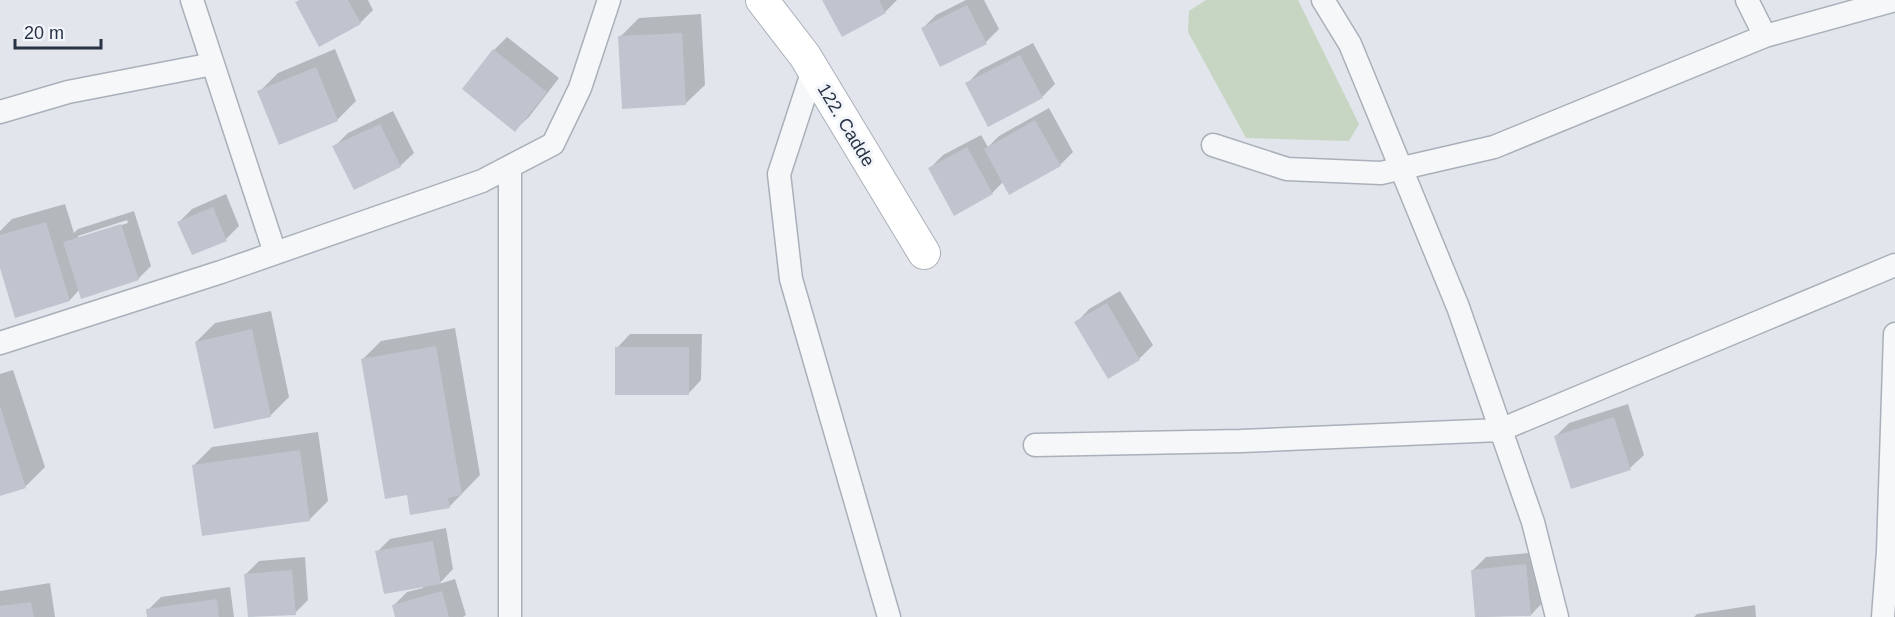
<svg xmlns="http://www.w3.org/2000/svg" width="1895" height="617" font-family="Arial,sans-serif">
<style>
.green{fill:#c7d6c3}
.shadow{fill:#0003;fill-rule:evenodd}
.building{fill:#bfc4cf}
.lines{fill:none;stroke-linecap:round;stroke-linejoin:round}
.street-casing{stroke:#aab0ba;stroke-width:25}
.secondary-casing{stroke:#aab0ba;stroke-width:34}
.street{stroke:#f5f7f9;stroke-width:22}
.secondary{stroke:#fff;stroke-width:32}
.labels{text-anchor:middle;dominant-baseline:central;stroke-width:6;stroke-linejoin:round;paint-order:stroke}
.street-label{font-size:18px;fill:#283245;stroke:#f2f5f9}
</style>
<rect width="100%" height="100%" fill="#e2e6ec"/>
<!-- green -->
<path class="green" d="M1206,0H1298L1359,124L1349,141L1246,138L1188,32L1189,11Z"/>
<!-- shadow -->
<path class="shadow" d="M300,0H368L373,10L360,23L297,3Z
M823,0H897L885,12L842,35Z
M966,0H984L999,29L986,42L922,29L936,15Z
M701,14L705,85L685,104L620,37L639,18Z
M507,37L559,78L529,117L515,130L494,50Z
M1033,43L1055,84L1042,97L967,84L980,70Z
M335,49L356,101L337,120L259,92L278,73Z
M1049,108L1073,152L1060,165L1003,182L992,193L930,168L943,155L981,135L988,147L999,136Z
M393,111L414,153L400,166L334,147L348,133Z
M226,194L239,226L226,239L179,222L192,209Z
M65,204L74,233L78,229L134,211L151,266L138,279L79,290L70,300L0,263V231L12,219ZM127,220L128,223L78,239V236Z
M1120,291L1153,345L1139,359L1108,377L1076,323L1089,309Z
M271,311L289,397L270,416L196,342L215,323Z
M455,328L480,475L449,507L408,493L362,360L381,341Z
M630,334H702L701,380L688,394L617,348Z
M13,370L45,467L26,486L0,494V374Z
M1628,404L1644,455L1630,468L1556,436L1569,423Z
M318,432L328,501L309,520L193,466L212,447Z
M446,528L453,569L439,584L455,579L466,615L463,617H396L393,606L407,592L423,588V586L377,552L390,539Z
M1539,552L1544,601L1531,615L1477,617L1472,571L1486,557Z
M305,557L308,600L295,613L246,574L259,561Z
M50,583L55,617H0V591Z
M230,587L234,617H149L148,610L161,597Z
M1755,605L1756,617H1694L1697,614Z"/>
<!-- building -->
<path class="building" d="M300,0H348L361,24L319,47L295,2Z
M822,0H879L886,13L842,37Z
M967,5L987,44L940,67L921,28Z
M682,33L686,105L622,109L618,36Z
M493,49L547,92L515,132L462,89Z
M1020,55L1043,98L988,127L965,83Z
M316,67L338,121L279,145L257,91Z
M1035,120L1061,166L1009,195L984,149Z
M380,124L401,167L354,190L332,146Z
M967,147L993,194L954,216L928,168Z
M213,207L227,241L192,255L177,222Z
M46,222L70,301L15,318L0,268V235Z
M121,224L139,280L81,299L63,242Z
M1107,303L1140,360L1108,379L1074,322Z
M252,329L271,417L214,429L195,342Z
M436,346L462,495L448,498L450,508L410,515L407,495L385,499L361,359Z
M615,347H689V395H615Z
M0,406L26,488L0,496Z
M1614,417L1631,470L1571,489L1554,436Z
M300,450L310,521L202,536L192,465Z
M433,541L441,584L384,594L375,551Z
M1526,564L1531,616L1475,617L1471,570Z
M292,570L296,615L248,617L244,574Z
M442,591L449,617H395L392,605Z
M217,599L219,617H147L146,609Z
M31,602L34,617H0V606Z"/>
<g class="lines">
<!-- street casing -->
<g class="street-casing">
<path id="street" d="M192,0L275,253
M1323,0L1350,44L1458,307L1533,522L1557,617
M1747,0L1765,36
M813,70L779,174L791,279L889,617
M0,112L68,92L213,64
M1213,145L1287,169L1381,173L1494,147L1765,36L1895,0
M0,343L221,272L482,181L553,144L580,88L609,0
M1035,445L1241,441L1500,430L1895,265
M510,617V167
M1883,617L1888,551L1895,334"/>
</g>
<!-- secondary casing -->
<g class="secondary-casing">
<path id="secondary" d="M762,0L805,56L924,253"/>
</g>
<!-- street -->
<use href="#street" class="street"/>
<!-- secondary -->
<use href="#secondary" class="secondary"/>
</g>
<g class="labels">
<!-- street labels -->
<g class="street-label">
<text transform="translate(846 125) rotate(59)">122. Cadde</text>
</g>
</g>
<!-- scale -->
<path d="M15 39v9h86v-9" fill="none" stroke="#283245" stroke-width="3"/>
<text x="24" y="39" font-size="18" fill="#283245" stroke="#f2f5f9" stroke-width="4.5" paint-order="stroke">20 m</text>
</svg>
